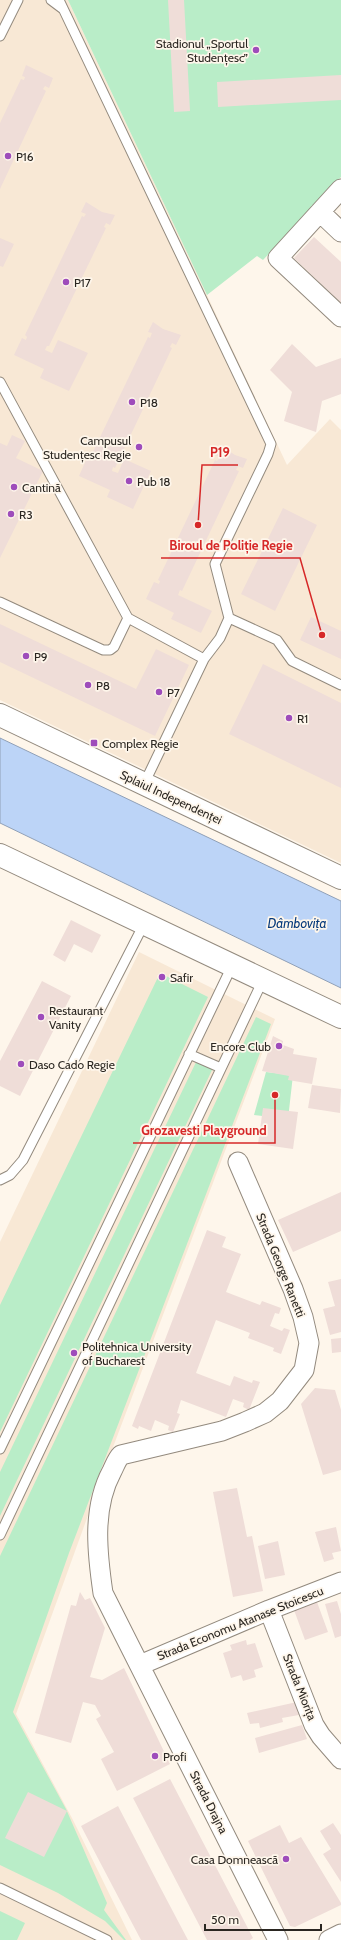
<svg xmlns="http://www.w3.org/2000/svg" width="341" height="1940" font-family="Cabin,sans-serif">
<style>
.built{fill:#f8e8d5}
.green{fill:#b9edc8}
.water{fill:#bcd4f7;stroke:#90a0b7}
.building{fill:#efddd8}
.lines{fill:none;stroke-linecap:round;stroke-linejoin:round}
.service-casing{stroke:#938a7e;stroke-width:11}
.minor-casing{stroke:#938a7e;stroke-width:21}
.secondary-casing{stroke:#938a7e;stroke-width:24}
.service{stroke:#fff;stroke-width:9}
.minor{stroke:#fff;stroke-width:19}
.secondary{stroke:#fff;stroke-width:22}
.poi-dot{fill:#9e4cbb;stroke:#fef6eb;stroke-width:1.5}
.labels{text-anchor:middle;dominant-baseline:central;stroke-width:3.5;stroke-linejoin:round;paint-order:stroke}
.poi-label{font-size:12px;fill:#2a2621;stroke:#fef6eb;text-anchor:start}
.street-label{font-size:12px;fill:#2a2621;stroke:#fef6eb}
.water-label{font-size:13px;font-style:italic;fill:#073a7b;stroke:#fef6eb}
.leader{fill:none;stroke:#d62828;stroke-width:1.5}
.callout-dot{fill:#d62828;stroke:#fef6eb;stroke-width:1.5}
.callout-label{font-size:13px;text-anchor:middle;font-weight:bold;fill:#d62828;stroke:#fef6eb;stroke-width:3.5;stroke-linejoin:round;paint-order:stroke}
</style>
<rect width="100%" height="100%" fill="#fef6eb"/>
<!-- built -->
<path class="built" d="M0,0H68L287,465L330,419L341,430V863L0,700Z
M139,952L275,1019L107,1463L16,1714L73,1820L132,1940H0V1242Z"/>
<!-- green -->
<path class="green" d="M68,0H341V177L263,260L257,256L207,295Z
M160,973L208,997L0,1432V1305Z
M256,1017L271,1024L69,1553L13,1712L66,1809L107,1903L104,1910L126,1940H124L105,1921L58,1893L0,1865V1556Z
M197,1060L213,1068L0,1516V1472Z
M266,1072L293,1075L288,1119L254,1115Z
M0,1911L25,1923L17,1940H0Z"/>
<!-- water -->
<path class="water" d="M0,738L341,901V988L0,823Z"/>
<!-- building -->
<path class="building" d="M168,0H184L190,111L174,112Z
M26,65L53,78L49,88L45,86L43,89L46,91L0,189V123L21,79L24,80L25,77L22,76Z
M341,75V100L218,107L217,82Z
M86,202L102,212L115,215L110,225L106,223L104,227L106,228L49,346H47L45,350L52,353L58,340L88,353L69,391L40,378L44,369L14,355L22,338L26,340L27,337L25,335L82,216L84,217L86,214L81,212Z
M314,237L341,262V303L294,258Z
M0,238L14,244L3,267L0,266Z
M153,322L163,329L181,335L176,345L172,343L170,347L172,348L115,468L113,467L112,471L118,473L124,459L151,471L133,509L107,497L110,490L79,476L87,458L92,460L93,457L91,456L148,337L150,338L152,333L148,332Z
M292,344L316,367L341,358V394L322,401L316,432L284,421L292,392L270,370Z
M12,435L25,441L16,458L43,471L0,558V443L7,446Z
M220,445L235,455L247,459L243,468L238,466L236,470L239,471L182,591L180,590L178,595L212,611L201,633L171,619L174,613L146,599L154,582L159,584L160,581L158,580L215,460L217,461L220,457L215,455Z
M283,508L317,525L275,611L241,594Z
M311,617L341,631V659L300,640Z
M0,624L136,689L156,649L189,665L155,736L0,662Z
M263,664L341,703V788L229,734Z
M71,920L101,935L92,953L74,944L65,962L53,955Z
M42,981L71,996L20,1096L0,1086V1061Z
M273,1036L283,1041V1045L294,1049L293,1054L317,1058L312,1084L288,1080L289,1076L262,1071Z
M312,1085L341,1089L340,1113L308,1108Z
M263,1108L298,1112L293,1149L258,1144Z
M341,1192V1231L293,1252L278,1220Z
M207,1230L226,1237L222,1247L241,1254L226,1292L260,1305L262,1301L281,1308L279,1314L275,1313L270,1326L282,1331L284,1328L290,1330L281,1354L273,1351L274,1348L248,1338L250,1333L216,1320L196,1373L230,1386L234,1376L252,1383L253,1380L260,1382L249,1410L243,1407L244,1403L233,1399L226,1417L181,1400L177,1413L180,1414L173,1432L168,1430L169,1426L155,1420L151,1431L139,1426L138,1429L132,1426Z
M341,1279V1332L330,1335L323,1309L335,1306L328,1282Z
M341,1338V1352L332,1353L331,1339Z
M315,1388L335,1390L341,1410V1470L323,1475L301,1404Z
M237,1488L247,1537L252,1536L263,1591L233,1597L213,1492Z
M336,1527L341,1551L332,1553L334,1559L324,1562L315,1532Z
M278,1541L285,1575L265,1579L258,1546Z
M80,1592L85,1600L90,1598L105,1628L90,1677L102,1680L124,1668L170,1764L117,1791L101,1759L114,1752L96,1719L101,1716L95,1705L83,1702L71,1743L35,1733L71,1605L76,1606Z
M337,1601L341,1614V1636L335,1638L325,1604Z
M317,1602L328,1632L305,1640L294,1610Z
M246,1640L247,1645L255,1643L263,1667L254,1670L256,1677L243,1681L241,1675L231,1678L223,1653L232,1650L230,1645Z
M297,1702L299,1715L282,1718L283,1722L260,1728L259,1723L250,1724L247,1713Z
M302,1725L307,1739L259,1753L255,1738Z
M170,1779L253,1938L250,1940H207L133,1798Z
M28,1792L67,1811L44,1857L5,1838Z
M118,1806L160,1887L188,1940H141L123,1906L81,1826Z
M333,1823L341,1835V1882L323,1854L331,1849L320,1831Z
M280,1825L289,1843L301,1837L341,1903V1905L295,1927L290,1926L248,1841Z"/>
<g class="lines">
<!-- service casing -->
<g class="service-casing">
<path id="service" d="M51,0L63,9
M59,0L271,444L268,454L215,564L229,618L220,638L204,659L144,784
M0,36L18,0
M0,382L128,618L204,659
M0,602L103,650H110L114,647L128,618
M229,618L277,640L292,661L341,685
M189,1054L221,1068
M0,1180L10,1175L23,1160L144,924
M0,1449L232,966
M0,1535L263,980
M0,1888L107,1940"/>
</g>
<!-- minor casing -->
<g class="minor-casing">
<path id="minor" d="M341,189L278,258L341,317
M320,212L341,232
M238,1162L293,1289L303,1317L309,1343L304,1370L280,1401L265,1413L245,1422L222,1431L121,1455C117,1459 115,1465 112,1471C92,1508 97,1552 103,1593L278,1940
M269,1610L314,1725L321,1736L341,1759
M140,1665L269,1610L341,1582
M329,1940L341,1934"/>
</g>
<!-- secondary casing -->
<g class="secondary-casing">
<path id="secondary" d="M0,715L341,878
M0,855L341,1017"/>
</g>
<!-- service -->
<use href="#service" class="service"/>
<!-- minor -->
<use href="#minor" class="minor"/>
<!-- secondary -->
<use href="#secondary" class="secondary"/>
</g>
<!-- markers -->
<g class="poi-dot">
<circle cx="256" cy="50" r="4"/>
<circle cx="8" cy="156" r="4"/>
<circle cx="66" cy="282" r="4"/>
<circle cx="132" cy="402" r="4"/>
<circle cx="139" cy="447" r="4"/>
<circle cx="129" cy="481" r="4"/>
<circle cx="14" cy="487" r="4"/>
<circle cx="11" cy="514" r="4"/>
<circle cx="26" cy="656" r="4"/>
<circle cx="88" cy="685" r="4"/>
<circle cx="159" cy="692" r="4"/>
<circle cx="289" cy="718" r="4"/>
<rect x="90" y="739" width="8" height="8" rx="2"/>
<circle cx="162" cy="977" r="4"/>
<circle cx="41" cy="1017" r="4"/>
<circle cx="279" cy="1046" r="4"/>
<circle cx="21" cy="1064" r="4"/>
<circle cx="74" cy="1353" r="4"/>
<circle cx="155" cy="1756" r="4"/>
<circle cx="286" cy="1859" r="4"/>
</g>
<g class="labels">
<!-- poi labels -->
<g class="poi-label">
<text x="248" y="43" text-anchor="end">Stadionul „Sportul<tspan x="248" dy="14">Studențesc”</tspan></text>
<text x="16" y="156">P16</text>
<text x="74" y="282">P17</text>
<text x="140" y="402">P18</text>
<text x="131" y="440" text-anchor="end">Campusul<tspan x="131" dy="14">Studențesc Regie</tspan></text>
<text x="137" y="481">Pub 18</text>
<text x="22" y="487">Cantină</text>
<text x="19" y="514">R3</text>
<text x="34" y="656">P9</text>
<text x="96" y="685">P8</text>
<text x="167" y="692">P7</text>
<text x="297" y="718">R1</text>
<text x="102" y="743">Complex Regie</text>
<text x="170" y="977">Safir</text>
<text x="49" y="1010">Restaurant<tspan x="49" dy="14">Vanity</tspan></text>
<text x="271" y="1046" text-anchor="end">Encore Club</text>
<text x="29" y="1064">Daso Cado Regie</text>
<text x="82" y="1346">Politehnica University<tspan x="82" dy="14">of Bucharest</tspan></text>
<text x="163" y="1756">Profi</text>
<text x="278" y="1859" text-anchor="end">Casa Domnească</text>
</g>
<!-- street labels -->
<g class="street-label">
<text transform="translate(171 797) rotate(25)">Splaiul Independenței</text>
<text transform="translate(281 1265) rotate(68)">Strada George Ranetti</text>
<text transform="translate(240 1623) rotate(-22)">Strada Economu Atanase Stoicescu</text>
<text transform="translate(300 1687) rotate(68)">Strada Miorița</text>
<text transform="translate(209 1802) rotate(63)">Strada Drajna</text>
</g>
<!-- water labels -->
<g class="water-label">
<text x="297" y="923">Dâmbovița</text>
</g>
</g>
<!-- callouts -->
<path class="leader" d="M198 525L202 465H238M322 635L300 558H161M275 1095L275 1143H133"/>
<g class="callout-dot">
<circle cx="198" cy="525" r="4"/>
<circle cx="322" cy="635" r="4"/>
<circle cx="275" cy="1095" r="4"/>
</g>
<g class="callout-label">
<text x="220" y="457">P19</text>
<text x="231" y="550">Biroul de Poliție Regie</text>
<text x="204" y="1135">Grozavesti Playground</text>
</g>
<!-- scale -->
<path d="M205 1924v6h116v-6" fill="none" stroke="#2a2621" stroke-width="2"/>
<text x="211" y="1924" font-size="12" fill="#2a2621" stroke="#fef6eb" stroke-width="3" paint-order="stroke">50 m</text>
</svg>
